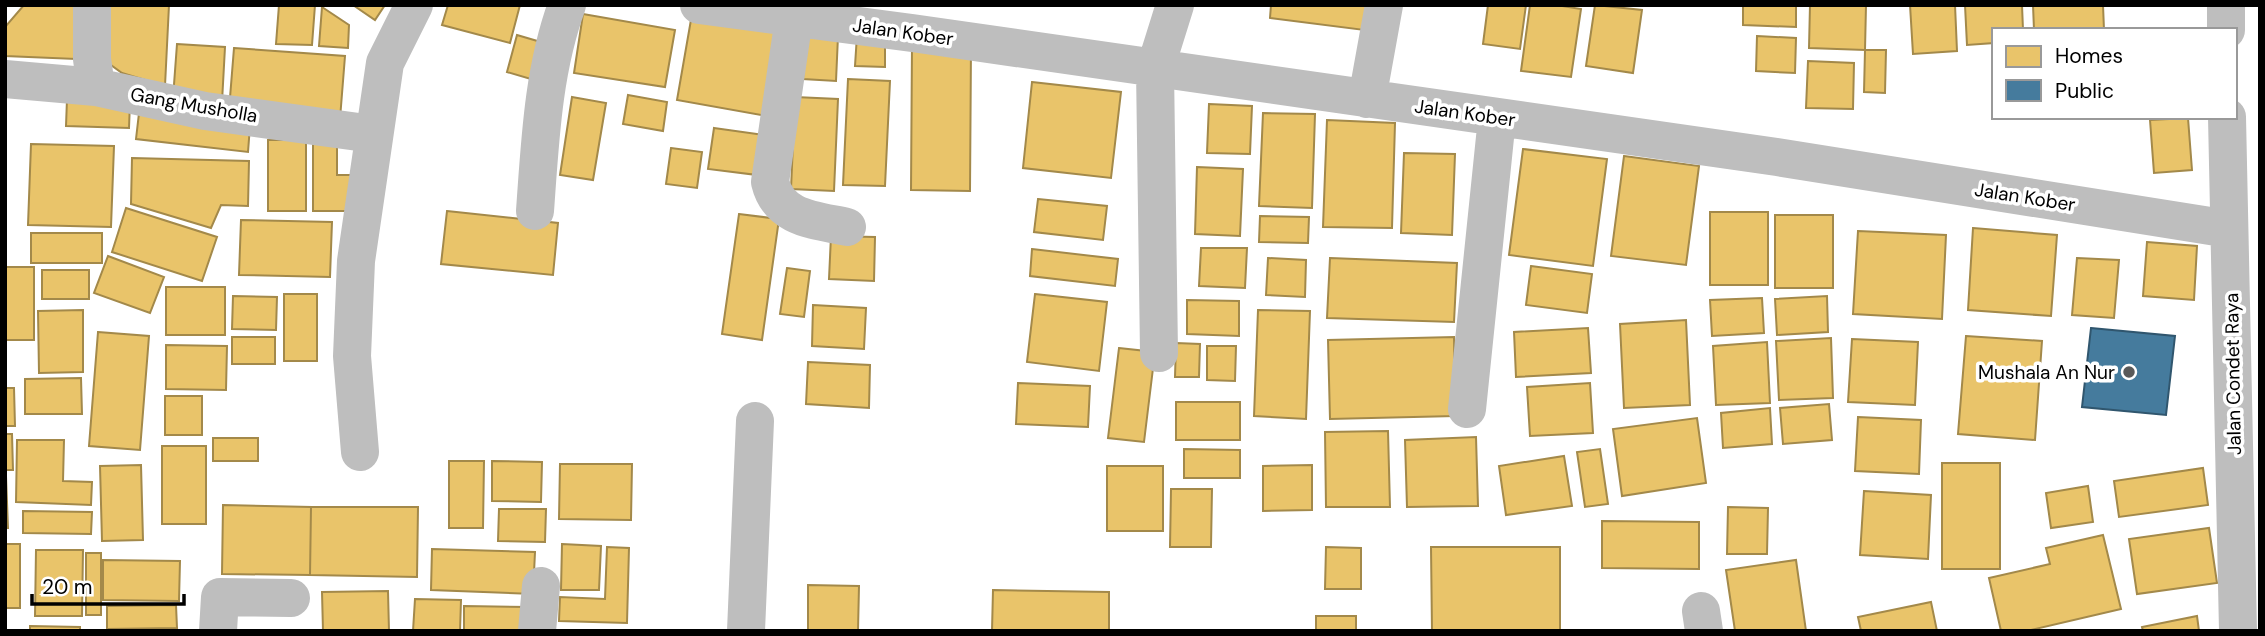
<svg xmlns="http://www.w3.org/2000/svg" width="2265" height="636" font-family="'DM Sans',sans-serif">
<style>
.homes{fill:#e9c46a;stroke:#a3894a;stroke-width:2}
.public{fill:#457b9d;stroke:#30566e;stroke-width:2}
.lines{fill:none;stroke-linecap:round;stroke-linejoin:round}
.minor{stroke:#bebebe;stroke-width:38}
.poi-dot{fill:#595959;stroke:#fff;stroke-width:2.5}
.labels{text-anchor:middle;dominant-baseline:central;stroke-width:7;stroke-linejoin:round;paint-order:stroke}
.street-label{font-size:19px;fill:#000;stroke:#fff}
.poi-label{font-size:19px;fill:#000;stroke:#fff;text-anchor:end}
</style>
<rect width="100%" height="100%" fill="#fff"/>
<!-- homes -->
<path class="homes" d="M24,5H76V59L5,56V27Z
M108,5H169L165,86L122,73L104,60Z
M279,5H315L312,45L276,44Z
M353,5H385L375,20Z
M448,5H520L510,43L442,25Z
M1271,5H1368L1364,30L1270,18Z
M1488,5H1526L1520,49L1483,44Z
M1530,5H1556L1581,9L1571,77L1521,71Z
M1595,5L1642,10L1633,73L1586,66Z
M1743,5H1796V27L1743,25Z
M1810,5H1866L1865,50L1809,48Z
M1910,5H1955L1957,51L1913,54Z
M1965,5H2022L2023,30H1994V43L1967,45Z
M2033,5H2103L2104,30H2034Z
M322,7L349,25L348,48L319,46Z
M583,14L675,30L665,87L574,73Z
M692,14L787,31L772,117L677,100Z
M517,35L551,45L541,82L507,72Z
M805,35L838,36L836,81L803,79Z
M857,35L885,36V67L855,66Z
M1757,36L1796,38L1795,73L1756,71Z
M177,44L225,47L222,102L173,98Z
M912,44L971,45L970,191L911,190Z
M234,48L345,56L340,119L229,110Z
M1865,50H1886L1885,93L1864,92Z
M1808,61L1854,63L1853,109L1806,108Z
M848,79L890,81L885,186L843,185Z
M1032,82L1121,92L1111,178L1023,168Z
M628,95L667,102L663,131L623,124Z
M572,97L606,103L593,180L560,175Z
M795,97L838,99L834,191L791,189Z
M67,99L130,102L129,128L66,126Z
M1209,104L1252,106L1250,154L1207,153Z
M139,113L250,126L248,152L136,139Z
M1263,113L1315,114L1312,208L1259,206Z
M2188,118L2192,170L2154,173L2150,120Z
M1327,120L1395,123L1392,228L1323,227Z
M714,128L771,136L765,176L708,169Z
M313,138H337V175H357V211H313Z
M268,140H306V211H268Z
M31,144L114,146L111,227L28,225Z
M671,148L702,152L697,188L666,184Z
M1523,149L1607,159L1593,266L1509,255Z
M1404,153L1455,154L1452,235L1401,233Z
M1624,156L1699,166L1686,265L1611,256Z
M132,158L249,161L248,206L221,205L211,228L131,204Z
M1197,167L1243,169L1240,236L1195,234Z
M1038,199L1107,206L1103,240L1034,232Z
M126,208L217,237L202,281L112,252Z
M447,211L558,223L553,275L441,264Z
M1710,212H1768V285H1710Z
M739,214L779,219L762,340L722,334Z
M1775,215H1833V288H1775Z
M1260,216L1309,217L1308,243L1259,242Z
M241,220L332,222L330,277L239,275Z
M1973,228L2057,235L2051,316L1968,310Z
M1858,231L1946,235L1942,319L1853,314Z
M31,233H102V263H31Z
M831,236L875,237L874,281L829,279Z
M2147,242L2197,246L2194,300L2143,296Z
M1201,248H1247L1245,288L1199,286Z
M1032,249L1118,259L1115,286L1030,276Z
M108,256L164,277L150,313L94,293Z
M1268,258L1306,260L1305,297L1266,295Z
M1330,258L1457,263L1454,322L1327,318Z
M2077,258L2119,260L2114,318L2072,315Z
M1531,266L1592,274L1587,313L1526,305Z
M5,267H34V340H5Z
M787,268L810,271L804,317L780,314Z
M42,270H89V299H42Z
M166,287H225V335H166Z
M284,294H317V361H284Z
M1035,294L1107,302L1099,371L1027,362Z
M233,296L277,297L276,330L232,329Z
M1827,296L1828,332L1777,335L1775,299Z
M1762,298L1764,333L1712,336L1710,300Z
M1187,300L1239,301V336L1187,334Z
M813,305L866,308L864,349L812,346Z
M83,310V372L39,373L38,311Z
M1258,310L1310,311L1306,419L1254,416Z
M1686,320L1690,405L1624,408L1620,324Z
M1588,328L1591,373L1516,377L1514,332Z
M98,332L149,336L140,450L89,446Z
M1966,336L2042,341L2035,440L1958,434Z
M232,337H275V364H232Z
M1454,337L1455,416L1330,419L1328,340Z
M1831,338L1833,398L1779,400L1776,341Z
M1852,339L1918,342L1915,405L1848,402Z
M1767,342L1770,403L1716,405L1713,346Z
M1176,343L1200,344L1199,377H1175Z
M166,345L227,346L226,390L166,389Z
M1207,346H1236L1235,381L1207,380Z
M1119,348L1155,352L1144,442L1108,438Z
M808,362L870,365L869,408L806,404Z
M81,378L82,414H25V379Z
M1018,383L1090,386L1088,427L1016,424Z
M1590,383L1593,433L1530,436L1527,387Z
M5,388H14L15,426H5Z
M165,396H202V435H165Z
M1176,402H1240V440H1176Z
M1829,404L1832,440L1783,444L1780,408Z
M1770,408L1772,444L1723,448L1721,413Z
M1858,417L1921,420L1919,474L1855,471Z
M1697,418L1706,483L1622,496L1613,429Z
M1388,431L1390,507H1326L1325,432Z
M5,434H12L13,470H5Z
M1476,437L1478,506L1407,507L1405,440Z
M213,438H258V461H213Z
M17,440H64L63,481L92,482L91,505L16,502Z
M162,446H206V524H162Z
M1184,449L1240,450V478H1184Z
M1600,449L1608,504L1585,507L1577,452Z
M1564,456L1572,506L1506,515L1499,466Z
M449,461H484L483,528H449Z
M492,461L542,462L541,502L492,501Z
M1942,463H2000V569H1942Z
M560,464H632L631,520L559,519Z
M141,465L143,540L102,541L100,466Z
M1312,465V510L1263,511V466Z
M1107,466H1163V531H1107Z
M2203,468L2208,505L2119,517L2114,481Z
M5,476H6L8,528H5Z
M2088,486L2093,522L2051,528L2046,493Z
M1171,489H1212L1211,547H1170Z
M1864,491L1931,495L1928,559L1860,555Z
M223,505L311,507L310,575L222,574Z
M311,507H418L417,577L310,575Z
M1728,507L1768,508L1767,554H1727Z
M499,509H546L545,542L498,541Z
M23,511L92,512L91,534L23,533Z
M1602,521L1699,522V569L1602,568Z
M2209,528L2217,583L2137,594L2129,539Z
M2103,535L2121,609L2027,631H2001L1989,578L2050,564L2046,548Z
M5,544H20V608H5Z
M562,544L601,546L599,590H561Z
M607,547L629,548L627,623L559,621L560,597L605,599Z
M1326,547L1361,548V589H1325Z
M1431,547H1560V631H1432Z
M432,549L535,552L533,594L431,590Z
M36,550H83L82,616H35Z
M86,553H101V615H86Z
M103,560L180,561L179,601L103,600Z
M1796,560L1806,631H1735L1726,570Z
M808,585L859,586L858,631H808Z
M993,590L1109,592V631H992Z
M388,591L389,631H323L322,592Z
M415,599L461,600L460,631H413Z
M1931,602L1937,631H1861L1858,617Z
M176,605L177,628L107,629V606Z
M464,606L528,607L527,631H464Z
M1316,616H1356V631H1316Z
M2197,616L2199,631H2143L2142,627Z
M30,626L80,627V631H30Z"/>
<!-- public -->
<path class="public" d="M2091,328L2175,336L2166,415L2082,407Z"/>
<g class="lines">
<!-- minor -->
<path class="minor" d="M92,5V59L96,87
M699,5L912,33L1777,157L2229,229
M2226,5V30
M794,18L770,182C779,219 815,220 847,227
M5,79L96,87L205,111L373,134
M1367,99L1384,5
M2227,117L2238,631
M535,211C540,142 543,70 567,5
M1159,353L1155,69L1175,5
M1467,409L1497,118
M360,452L352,356L356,261L385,63L414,5
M1701,611L1704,631
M218,631L220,597L291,598
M537,631L541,586
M746,631L755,421"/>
</g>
<!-- markers -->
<circle class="poi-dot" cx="2129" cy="372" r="7"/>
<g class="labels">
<!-- street labels -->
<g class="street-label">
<text transform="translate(903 32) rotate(8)">Jalan Kober</text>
<text transform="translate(194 105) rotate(10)">Gang Musholla</text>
<text transform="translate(1465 113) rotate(8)">Jalan Kober</text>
<text transform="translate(2025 197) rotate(9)">Jalan Kober</text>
<text transform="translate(2233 374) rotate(-91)">Jalan Condet Raya</text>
</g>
<!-- poi labels -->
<g class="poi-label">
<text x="2115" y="372">Mushala An Nur</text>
</g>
</g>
<!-- border -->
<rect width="2265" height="636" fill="none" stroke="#000000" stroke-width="14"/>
<!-- legend -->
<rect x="1992" y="28" width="245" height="91" fill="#ffffff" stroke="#999999" stroke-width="2"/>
<rect x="2006" y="46" width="35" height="21" fill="#e9c46a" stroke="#999999" stroke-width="2"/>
<text x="2055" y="63" font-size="21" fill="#000000">Homes</text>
<rect x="2006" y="80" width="35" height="21" fill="#457b9d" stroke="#999999" stroke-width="2"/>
<text x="2055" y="98" font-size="21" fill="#000000">Public</text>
<!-- scale -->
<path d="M32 594v10h152v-10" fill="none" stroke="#000000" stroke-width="3.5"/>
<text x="42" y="594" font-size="21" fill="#000000" stroke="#ffffff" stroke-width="5" paint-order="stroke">20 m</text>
</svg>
